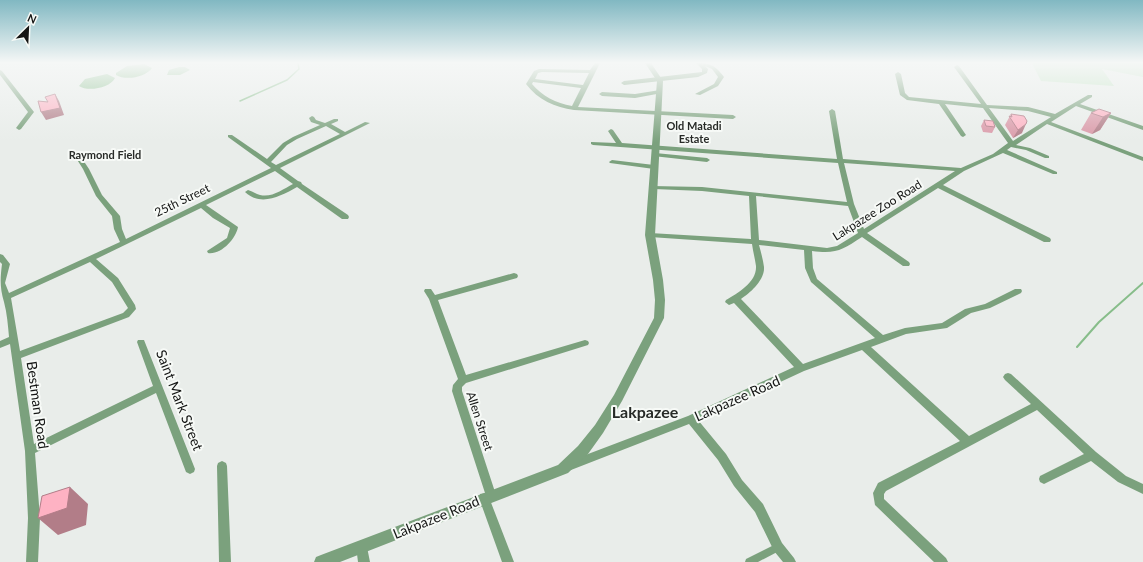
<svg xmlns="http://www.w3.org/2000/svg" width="1143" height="562" font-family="Lato,sans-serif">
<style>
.green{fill:#c1e3c2}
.water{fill:#87bd8a}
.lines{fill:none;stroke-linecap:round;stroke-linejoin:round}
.stream-far1{stroke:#87bd8a;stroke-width:1.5}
.stream{stroke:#87bd8a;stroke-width:2}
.pedestrian{fill:#7ba17d;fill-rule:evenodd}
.minor{fill:#7ba17d;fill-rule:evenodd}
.tertiary{fill:#7ba17d;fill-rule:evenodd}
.wall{fill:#da99a8}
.shaded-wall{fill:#b27d88}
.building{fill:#feb2c3;stroke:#b27d88}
.labels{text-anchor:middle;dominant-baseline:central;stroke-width:4;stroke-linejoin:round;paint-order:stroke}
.far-neighbourhood-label{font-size:11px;font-weight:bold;fill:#282b28;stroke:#f7faf7}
.street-label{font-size:12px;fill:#141514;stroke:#f7faf7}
.near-street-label{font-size:14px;fill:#141514;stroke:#f7faf7}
.near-neighbourhood-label{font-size:16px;font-weight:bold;fill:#282b28;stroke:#f7faf7}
</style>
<rect width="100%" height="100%" fill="#e9edea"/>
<!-- green -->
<path class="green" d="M1032,63H1143V77L1102,69L1114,86L1041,81Z"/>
<!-- water -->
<path class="water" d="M144,64L152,68C146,77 126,81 116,75V73L127,66Z
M179,67H185L190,70L180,75H167L169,70Z
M107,74L115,78C110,88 88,92 79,86L85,79Z"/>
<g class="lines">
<!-- stream-far1 -->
<path class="stream-far1" d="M240,101L287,80L299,69L298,63"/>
<!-- stream -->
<path class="stream" d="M1077,347L1099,322L1143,283"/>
<!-- pedestrian -->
<path class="pedestrian" d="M778,543L781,544L782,547L781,550L758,562H745L746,559Z"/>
<!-- minor -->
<path class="minor" d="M595,63H600L578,107L733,115L736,117L733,119L574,110C555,107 538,100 526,84L534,71L539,69L590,70ZM542,72L589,73L583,85L535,79L538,73ZM533,82L581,88L572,106C556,103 542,96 532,84Z
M696,63C710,63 715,65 724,77L718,86L700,95L695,94L714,84L718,77L712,69L705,66L708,69L707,73L698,77L624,85L621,83L624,81L702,72V69Z
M957,65L959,66L987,105L1028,107L1055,114L1088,95H1092V97L1080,104L1143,126V130L1076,106L1051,122L1143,157V161L1047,124L1016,145L1030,148L1049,156V158H1045L1026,150L1011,147L1007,150L1057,172V174H1053L1003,153L964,171L943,185L1050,238L1051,240L1050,242H1044L938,188L867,233L909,262L910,264L909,266H903L862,237C842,250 837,254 812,251L813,268L817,279L883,335L905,328L942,323L965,309L985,304L1015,289H1021L1022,291L1021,293L990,308L971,313L947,328L906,334L871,347L969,436L1031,404L1005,380L1003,377L1005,374L1008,373L1011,374L1096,452L1126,476L1143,484V494L1118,482L1091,461L1048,482L1044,484L1040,482L1039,479L1040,476L1084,454L1037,410L886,491L884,494V499L946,558L948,562H934L875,505L873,493L878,483L960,441L862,350L804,371L698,420L726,454L742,480L763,504L782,543L794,558L796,562H783L774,551L755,512L734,486L718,460L689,424L571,470L567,468L566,465L567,462L688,416L794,367L734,303L729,305L725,302L726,300C738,293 757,282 756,266C755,259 753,251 752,244L650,237L646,235L650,233L751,239L749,196L702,191L654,189L651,187L652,186L702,187L847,202L838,163L593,145L591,144V142L616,143L608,131L611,129L613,130L622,143L837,159L829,111L832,109L835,111L843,159L961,168L993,154L1008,143L983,108L945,104L966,135L963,137L961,136L939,104L907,100L900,95L895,74L898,72L901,74L905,93L909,97L981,104L954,67ZM989,108L1028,111L1051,117L1013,141ZM844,163L955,171L864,229L854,204ZM756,196L848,206L858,233L837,246L827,248L759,240ZM759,245L804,250L805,268L811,282L875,338L803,364L741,299C750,293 765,280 764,267C763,260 761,252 759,245Z
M0,70L2,71L34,112L21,129L19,130L16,128L28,112L0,75Z
M660,90L662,91V93L635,98L602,96L599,94L602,92L635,94Z
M312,116L314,117L316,120L325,123L334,119H338V121L331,124L345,132L365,122L370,123L280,168L298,181L301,182L302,184L348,215L349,217L348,219H342L297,187C281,196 261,207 245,192L248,190C252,191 256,194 260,195C272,198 283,189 293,184L275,171L206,205L238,227C236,239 221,255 208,253L207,251L227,238L230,228L213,218L201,208L96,259L118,278L135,305L136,309L129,317L21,358L34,444L153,386L137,342L138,340H144L195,469L194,472L190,474L186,472L156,393L35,453L40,518L38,562H26L28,518L25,451L10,344L0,348V341L9,337C8,326 7,313 4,302C0,288 0,280 2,264L0,262V254L3,255L10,264L5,283L9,293L120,242L114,229L112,216L96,196L83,169L76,158L77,157H81L89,169L102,195L120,216L122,229L126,239L271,168L228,137V135H232L267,159L283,143L293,137L320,125L311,122L309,118ZM326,126L340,134L276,165L271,162L287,145L297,139ZM90,262L112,282L128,308L123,313L20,351L11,298Z
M655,153L707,158L710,160L707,162L653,156L652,155Z
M612,160L654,165L657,167L654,169L610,163L609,162Z
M514,273L517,274L518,276L517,278L438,300L466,375L585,340L588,341L589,343L588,345L466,383L462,387V391L496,495L495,499L490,500L514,562H502L479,498L480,494L485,493L452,391L453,385L458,379L429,299L424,291L425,289H431L435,295Z
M222,461L226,463L227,466L231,562H219L217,466L218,463Z
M362,540L366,542L370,562H358L356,546L358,542Z"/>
<!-- tertiary -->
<path class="tertiary" d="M645,63H651L663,81L655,235L663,280L665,300L664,318L622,401L603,433L588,454L568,473L340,562H314L316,557L321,555L558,465L578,446L595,425L614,395L654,318L655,300L653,280L645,235L657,81Z"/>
</g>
<!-- wall -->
<path class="wall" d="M1091,113H1111L1100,130L1092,134L1081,130Z
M1011,114L1022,133L1013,138L1005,125Z
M984,120L995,127L992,133L983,132L981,126Z"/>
<!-- shaded-wall -->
<path class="shaded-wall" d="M55,94L59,101L64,115L46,120L41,112Z
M1111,113L1100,130L1092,134L1103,117Z
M1026,124L1022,133L1013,138L1018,130Z
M70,487L88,504L86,525L58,535L38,518Z"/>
<!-- building -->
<path class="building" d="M55,94L60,108L41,112L38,101L48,102L45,97Z
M1099,109L1111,113L1103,117L1091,113Z
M1011,114L1024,116L1027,121L1026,124L1018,130L1009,116L1012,117Z
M984,120L993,121L995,127L986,126Z
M70,487L67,508L38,518L42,496Z"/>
<!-- sky -->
<linearGradient id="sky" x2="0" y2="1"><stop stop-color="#81b8c2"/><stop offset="0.44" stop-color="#f5f7f6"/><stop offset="1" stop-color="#f5f7f6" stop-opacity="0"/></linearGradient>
<rect width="1143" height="142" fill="url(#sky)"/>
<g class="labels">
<!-- far-neighbourhood labels -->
<g class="far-neighbourhood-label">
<text x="694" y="125">Old Matadi<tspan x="694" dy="13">Estate</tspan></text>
<text x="105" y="154">Raymond Field</text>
</g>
<!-- street labels -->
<g class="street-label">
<text transform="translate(182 200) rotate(-26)">25th Street</text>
<text transform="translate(877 210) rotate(-32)">Lakpazee Zoo Road</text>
<text transform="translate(480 421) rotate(72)">Allen Street</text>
</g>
<!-- near-street labels -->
<g class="near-street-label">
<text transform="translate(737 398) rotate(-24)">Lakpazee Road</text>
<text transform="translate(180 400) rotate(69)">Saint Mark Street</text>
<text transform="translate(38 405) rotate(82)">Bestman Road</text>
<text transform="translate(436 517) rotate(-22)">Lakpazee Road</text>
</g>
<!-- near-neighbourhood labels -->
<g class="near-neighbourhood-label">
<text x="645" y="411">Lakpazee</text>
</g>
</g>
<!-- north arrow -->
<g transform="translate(28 28) rotate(24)" stroke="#f7faf7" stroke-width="3" paint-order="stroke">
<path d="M0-3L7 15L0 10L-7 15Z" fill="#141514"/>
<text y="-6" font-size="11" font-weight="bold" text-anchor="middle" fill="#141514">N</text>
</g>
</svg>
